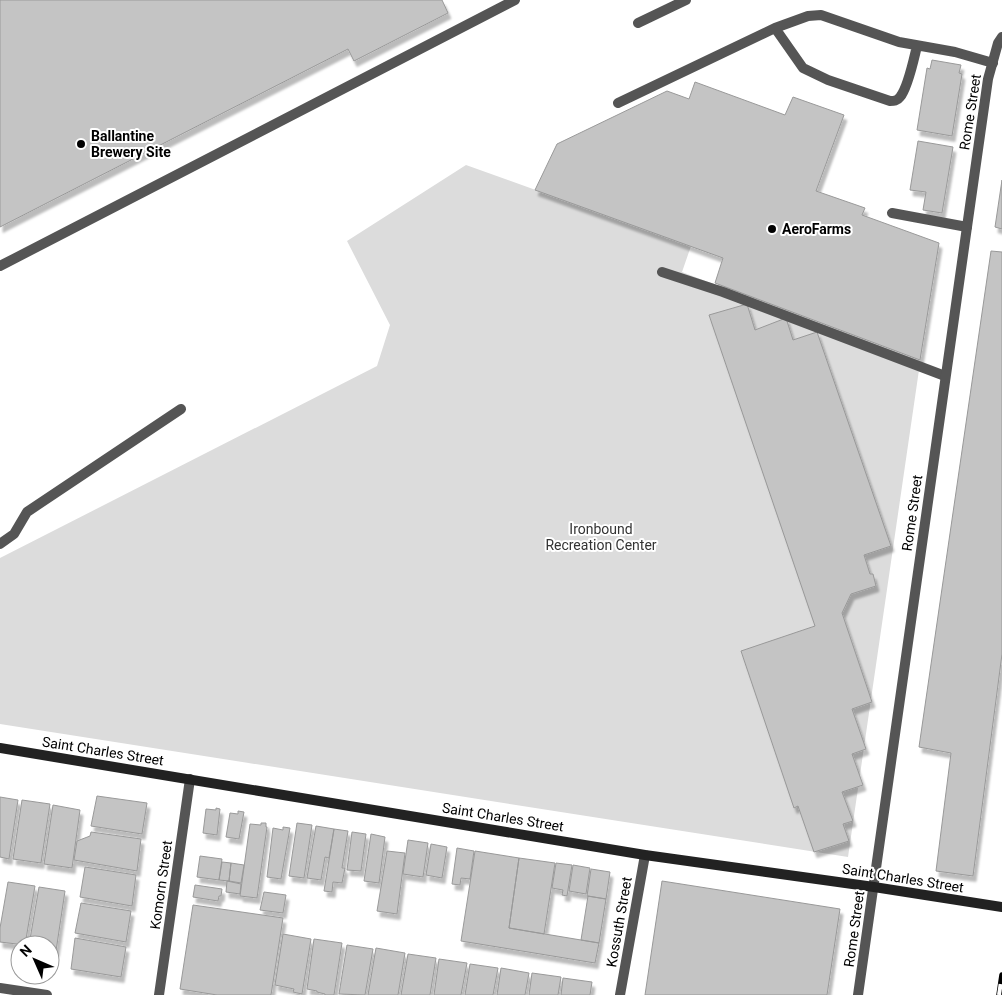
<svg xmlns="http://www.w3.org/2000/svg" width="1002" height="995" font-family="Roboto,sans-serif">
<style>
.green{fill:#dcdcdc}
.building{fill:#c4c4c4;stroke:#999;filter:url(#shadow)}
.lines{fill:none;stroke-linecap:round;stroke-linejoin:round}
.lane{stroke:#555;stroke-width:10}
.street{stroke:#555;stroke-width:10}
.secondary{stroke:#222;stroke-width:10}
.rail-casing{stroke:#000;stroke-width:5.5}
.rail{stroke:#fff;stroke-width:4;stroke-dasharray:11;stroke-linecap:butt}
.poi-dot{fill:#000;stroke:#fff;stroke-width:2}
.labels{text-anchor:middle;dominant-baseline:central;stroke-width:4;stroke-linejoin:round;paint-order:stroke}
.street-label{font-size:14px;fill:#000;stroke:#fff}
.poi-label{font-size:14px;font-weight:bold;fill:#000;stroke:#fff;text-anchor:start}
.park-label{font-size:14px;fill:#333;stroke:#fff}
</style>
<defs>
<filter id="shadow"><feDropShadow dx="3" dy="5.5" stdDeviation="1" flood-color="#0004"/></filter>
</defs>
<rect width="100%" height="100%" fill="#fff"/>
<!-- green -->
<path class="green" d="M466,165L691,246L682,272L920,363L848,857L0,724V558L377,366L390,325L347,241Z"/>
<!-- building -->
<path class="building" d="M0,0H442L448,13L354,61L348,49L0,227Z
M932,60L961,65L959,73L962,74L952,136L917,130L927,68L930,69Z
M695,82L785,115L793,97L844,115L816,191L865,208L862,215L939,243L920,360L715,283L723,258L535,190L557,144L667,91L689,99Z
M918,141L953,147L942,213L923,210L926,192L910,190Z
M1002,180V229L995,227Z
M991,251L1002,252V654L973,876L936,871L951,753L919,747Z
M747,304L755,330L786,318L793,340L817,332L891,546L864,555L870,574H873L876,586L851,594L842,613L872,702L852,709L866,749L852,754L863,785L842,792L853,821L843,824L849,841L814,852L798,806L794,808L741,651L815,626L709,315Z
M97,796L147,803L142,834L91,826Z
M0,797L18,800L9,859L0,857Z
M22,800L50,804L41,863L13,859Z
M53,805L80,810L72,868L44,864Z
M216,808L220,809L217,835L203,833L206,809L216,810Z
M238,811L244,812L239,839L226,837L230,813L238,814Z
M261,823H266V827H267L257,898L240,896L250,824L261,825Z
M297,823L312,825L304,878L289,876Z
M316,826L334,829L329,858L325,857L321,880L307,878Z
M283,827L290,828L281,879L267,877L273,828L283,830Z
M334,829L348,831L342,868H345L342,883L333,882L332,892L324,891Z
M91,832L141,839L137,871L74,860L77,841L90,836Z
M352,832L366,834L361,871L347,870Z
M371,834L385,837L379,883L364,881Z
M408,840L428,843L423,877L403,874Z
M431,844L447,847L442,878L426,875Z
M457,848L474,851L470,879L461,878L460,885L452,884Z
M387,851L405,853L397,914L377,911Z
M475,851L519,858L509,928L599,943L595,963L461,941Z
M200,856L222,859L219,880L197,877Z
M519,858L555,863L544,934L509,928Z
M222,862L231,863L229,881L219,880Z
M231,863L244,865L241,883L229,881Z
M556,863L572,865L567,896L562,895L563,890L552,888Z
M573,865L590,868L586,894L569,891Z
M85,867L136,875L132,906L80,897Z
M591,869L610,872L606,899L587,896Z
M227,881L241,884L240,894L226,892Z
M662,881L840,909L827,995H645Z
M8,882L35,886L25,945L0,942V928Z
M195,885L222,889L221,896H219L218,901L193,897Z
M39,887L65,891L56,951L50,950V945H29Z
M264,892L286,895L283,913L260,910Z
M588,896L606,899L599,943L581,940Z
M81,903L131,911L126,942L75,933Z
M193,905L283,918L271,995H217L180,989Z
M283,934L311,939L302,994L293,992L294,989L275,985Z
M75,938L126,947L121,977L71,969Z
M314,939L342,943L334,995H325V994L317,992V991L307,989Z
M347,945L373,949L365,995L339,994Z
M376,948L405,953L398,995H368Z
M408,954L436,958L430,995H401Z
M439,959L467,963L461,995H434Z
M470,964L498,968L493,995H465Z
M501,968L529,973L525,995H497Z
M532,973L561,977L558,995H529Z
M563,978L592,982L590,995H561Z"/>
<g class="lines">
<!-- lane -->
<path class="lane" d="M638,23L686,0
M775,28L803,68L828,80L890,101C894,101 897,101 900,97C908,88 914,58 917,46
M618,103L775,28L808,16L821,15L899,42L955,52L993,63
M892,213L967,227
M0,266L515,0
M662,272L723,292L945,376
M0,544L14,534L27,512L181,409"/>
<!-- street -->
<path class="street" d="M0,988L47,995
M159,995L190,779
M620,995L645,855
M858,995L988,79L998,43L1002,37"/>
<!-- secondary -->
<path class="secondary" d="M0,748L645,855L874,887L1002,907"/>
<!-- rail casing -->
<g class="rail-casing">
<path id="rail" d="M999,995L1002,975"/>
</g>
<!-- rail -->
<use href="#rail" class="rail"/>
</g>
<!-- markers -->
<g class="poi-dot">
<circle cx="81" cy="144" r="5"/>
<circle cx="772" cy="229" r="5"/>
</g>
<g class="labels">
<!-- street labels -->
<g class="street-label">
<text transform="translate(970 112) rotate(-81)">Rome Street</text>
<text transform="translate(912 513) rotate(-82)">Rome Street</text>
<text transform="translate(103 751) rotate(9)">Saint Charles Street</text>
<text transform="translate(503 817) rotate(9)">Saint Charles Street</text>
<text transform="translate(903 878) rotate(9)">Saint Charles Street</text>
<text transform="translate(161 885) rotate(-82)">Komorn Street</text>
<text transform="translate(619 922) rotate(-80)">Kossuth Street</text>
<text transform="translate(854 929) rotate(-82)">Rome Street</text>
</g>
<!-- poi labels -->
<g class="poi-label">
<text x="91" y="136">Ballantine<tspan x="91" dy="16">Brewery Site</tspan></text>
<text x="782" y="229">AeroFarms</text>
</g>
<!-- park labels -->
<g class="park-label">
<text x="601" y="529">Ironbound<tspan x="601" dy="16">Recreation Center</tspan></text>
</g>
</g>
<!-- north arrow -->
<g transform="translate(35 960) rotate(315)"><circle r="24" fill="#ffffff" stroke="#999999"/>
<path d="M0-4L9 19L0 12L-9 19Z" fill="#000000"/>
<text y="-8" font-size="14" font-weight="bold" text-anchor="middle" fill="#000000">N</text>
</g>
</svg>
